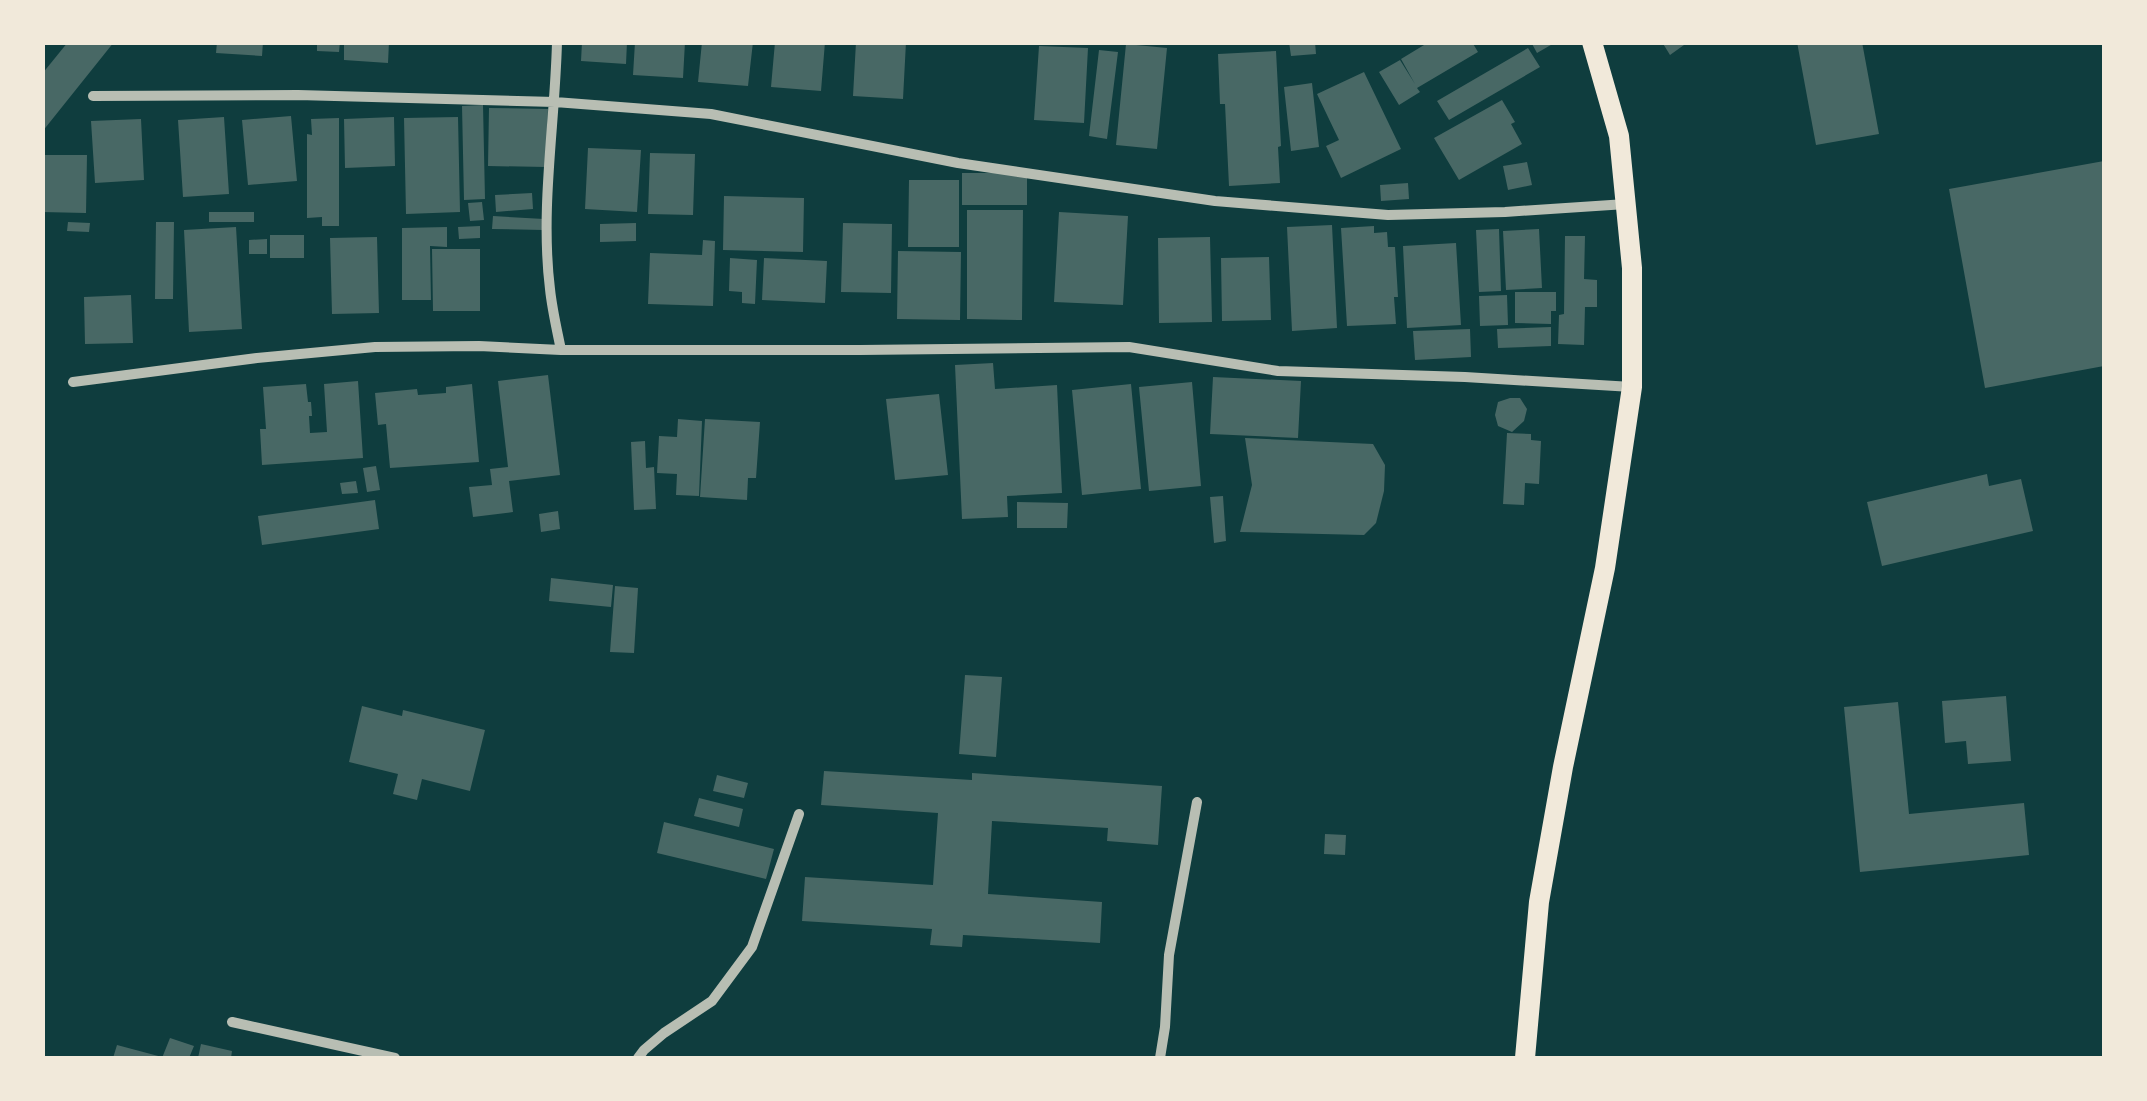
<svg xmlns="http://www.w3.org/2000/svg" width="2147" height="1101" font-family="Ubuntu,sans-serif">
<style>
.building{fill:#486865}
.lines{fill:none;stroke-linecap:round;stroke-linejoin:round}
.minor{stroke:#b8beb3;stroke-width:10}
.secondary{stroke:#f1e9da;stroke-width:20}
</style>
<rect width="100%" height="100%" fill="#0f3d3e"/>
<!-- building -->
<path class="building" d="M68,42H114L42,132V74Z
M217,42H263L262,56L216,53Z
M317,42H340L339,52L317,51Z
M344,42H389L388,63L344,60Z
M582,42H627L626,64L581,61Z
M635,42H685L683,78L633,75Z
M702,42H753L748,86L698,82Z
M775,42H825L821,91L771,87Z
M856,42H906L903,99L853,96Z
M1289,42H1315L1316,54L1291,56Z
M1429,42H1472L1478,52L1417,88L1420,92L1399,105L1379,72L1400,60L1415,84L1401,59Z
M1531,42H1556L1537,53Z
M1662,42H1683L1684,45L1670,55Z
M1797,42H1862L1879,134L1816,145Z
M1126,44L1167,48L1157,149L1116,145Z
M1039,46L1088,48L1084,123L1034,120Z
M1528,48L1540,67L1449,120L1437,101Z
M1099,50L1118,52L1107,139L1089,136Z
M1276,51L1281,146L1278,147L1280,183L1229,186L1225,104H1220L1218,54Z
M1364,72L1401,149L1341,178L1326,146L1339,140L1317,94Z
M1312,83L1319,147L1291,151L1284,87Z
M1502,100L1515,122L1511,124L1522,144L1459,180L1434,138Z
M483,105L485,199L464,200L462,106Z
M489,108L548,109L546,167L488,166Z
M291,116L297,181L248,185L242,120Z
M224,117L229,194L183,197L178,120Z
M394,117L395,166L345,168L344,119Z
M458,117L460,212L406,214L404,118Z
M339,118V226H322V217L307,218V134L312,135L311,119Z
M141,119L144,180L95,183L91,121Z
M588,148L641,150L637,212L585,209Z
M650,153L695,154L693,215L648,214Z
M42,155H87L86,213L42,212Z
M2104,161V366L1985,388L1949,189Z
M1527,162L1532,185L1508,190L1503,166Z
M962,173H1027V205H962Z
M909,180H959V247H908Z
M1408,183L1409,199L1381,201L1380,185Z
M532,193L533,209L496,212L495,195Z
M724,196L804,198L803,252L723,250Z
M482,202L484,220L470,221L468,203Z
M967,210H1023L1022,320L967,319Z
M209,212H254V222H209Z
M1059,212L1128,216L1123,305L1054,302Z
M493,216L544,219L543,230L492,229Z
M68,222L90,223L89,232L67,231Z
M156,222H174L173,299H155Z
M636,223V241L600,242V224Z
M843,223L892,224L891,293L841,292Z
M1332,225L1337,328L1292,331L1287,227Z
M480,226V238L459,239L458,227Z
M1374,226V233L1387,232L1388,247H1395L1398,297H1394L1396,324L1347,326L1341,228Z
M236,227L242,329L189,332L184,230Z
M447,227V247L430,246L431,300H402V228Z
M1499,229L1501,291L1479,292L1476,230Z
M1539,229L1542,288L1506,290L1503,231Z
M270,235H304V258H270Z
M1565,236H1585L1584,279L1597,280V307H1585L1584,345L1558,344L1559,315L1564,314Z
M377,237L379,313L332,314L330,238Z
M1210,237L1212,322L1159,323L1158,238Z
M267,239V254H249V240Z
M703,240L715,241L713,306L648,304L650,253L702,255Z
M1456,243L1461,325L1407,328L1403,246Z
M432,249H480V311H433Z
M898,251L961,252L960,320L897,319Z
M1269,257L1271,320L1222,321L1221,258Z
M730,258L757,260L755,304L742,303V292L729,291Z
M764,258L827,261L825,303L762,300Z
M1515,292H1556V311H1551V324L1515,323Z
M131,295L133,343L85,344L84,297Z
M1507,295L1508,325L1480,326L1479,296Z
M1551,327V346L1498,348L1497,329Z
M1470,329L1471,357L1415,360L1413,331Z
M993,363L995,389L1057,385L1062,493L1007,496L1008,517L962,519L955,365Z
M548,375L560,475L509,481L513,512L473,517L469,487L492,485L490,469L508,467L498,381Z
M1213,377L1301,381L1298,438L1210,434Z
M358,381L363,458L262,465L260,429H266L263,387L306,384L308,402H311L312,416H309L310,433L327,432L324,384Z
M1192,382L1201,486L1149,491L1139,387Z
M472,384L479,462L390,468L386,424L378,425L375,393L417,389L418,395L446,393V387Z
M1131,384L1141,489L1082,495L1072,390Z
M939,394L948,475L895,480L886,399Z
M1510,398H1520L1527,409L1524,421L1512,432L1498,426L1495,415L1498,402Z
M678,419L702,421L699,496L676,495L677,474L657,473L659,436L677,437Z
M705,419L760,422L756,478H748L747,500L700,497Z
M1507,433L1531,434V440L1541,441L1539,484L1525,483L1524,505L1503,504Z
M1245,438L1373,444L1385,465L1384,491L1376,523L1364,535L1240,532L1252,485Z
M645,441L646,468L654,467L656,509L634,510L631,442Z
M376,466L380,490L367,492L363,468Z
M1987,474L1989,486L2021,479L2033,531L1882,566L1867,502Z
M356,481L358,493L342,494L340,483Z
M1223,496L1226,541L1214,543L1210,497Z
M375,500L379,529L262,545L258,516Z
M1017,502L1068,503L1067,528H1017Z
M558,511L560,529L541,532L539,514Z
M551,578L613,585L611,607L549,601Z
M615,586L638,588L634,653L610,652Z
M965,675L1002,677L996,757L959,754Z
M2006,696L2011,761L1968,764L1966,741L1945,743L1942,701Z
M1898,702L1909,814L2024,803L2029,855L1860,872L1844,707Z
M362,706L402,716L403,710L485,730L470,791L422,779L417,800L393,794L398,774L349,762Z
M824,771L972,780V773L1162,786L1158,845L1107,841L1108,828L992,821L988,894L1102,902L1100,943L963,935L962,947L930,945L932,929L802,921L805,877L933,885L938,813L821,805Z
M717,775L748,783L744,798L713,791Z
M699,798L743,809L739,827L694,816Z
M664,822L774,849L766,879L657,853Z
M1325,834L1346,835L1345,855L1324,854Z
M170,1038L194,1046L189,1058H162Z
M201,1044L232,1051L231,1058H198Z
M117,1045L162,1057V1058H113Z"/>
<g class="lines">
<!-- minor -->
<path class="minor" d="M557,42C555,124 540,208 550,289C552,309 557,330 561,350
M93,96L298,95L555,102L711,114L958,163L1215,201L1388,215L1505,212L1626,204
M73,382L257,358L375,347L479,346L561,350H860L1129,347L1278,371L1465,377L1632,387
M232,1022L395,1058
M638,1058L644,1050L664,1033L712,1001L752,947L799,814
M1160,1058L1165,1027L1169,955L1197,802"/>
<!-- secondary -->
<path class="secondary" d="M1525,1058L1539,902L1563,767L1605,568L1632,387V268L1619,136L1592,42"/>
</g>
<!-- border -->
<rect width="2147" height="1101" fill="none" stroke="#f1e9da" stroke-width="90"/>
</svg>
